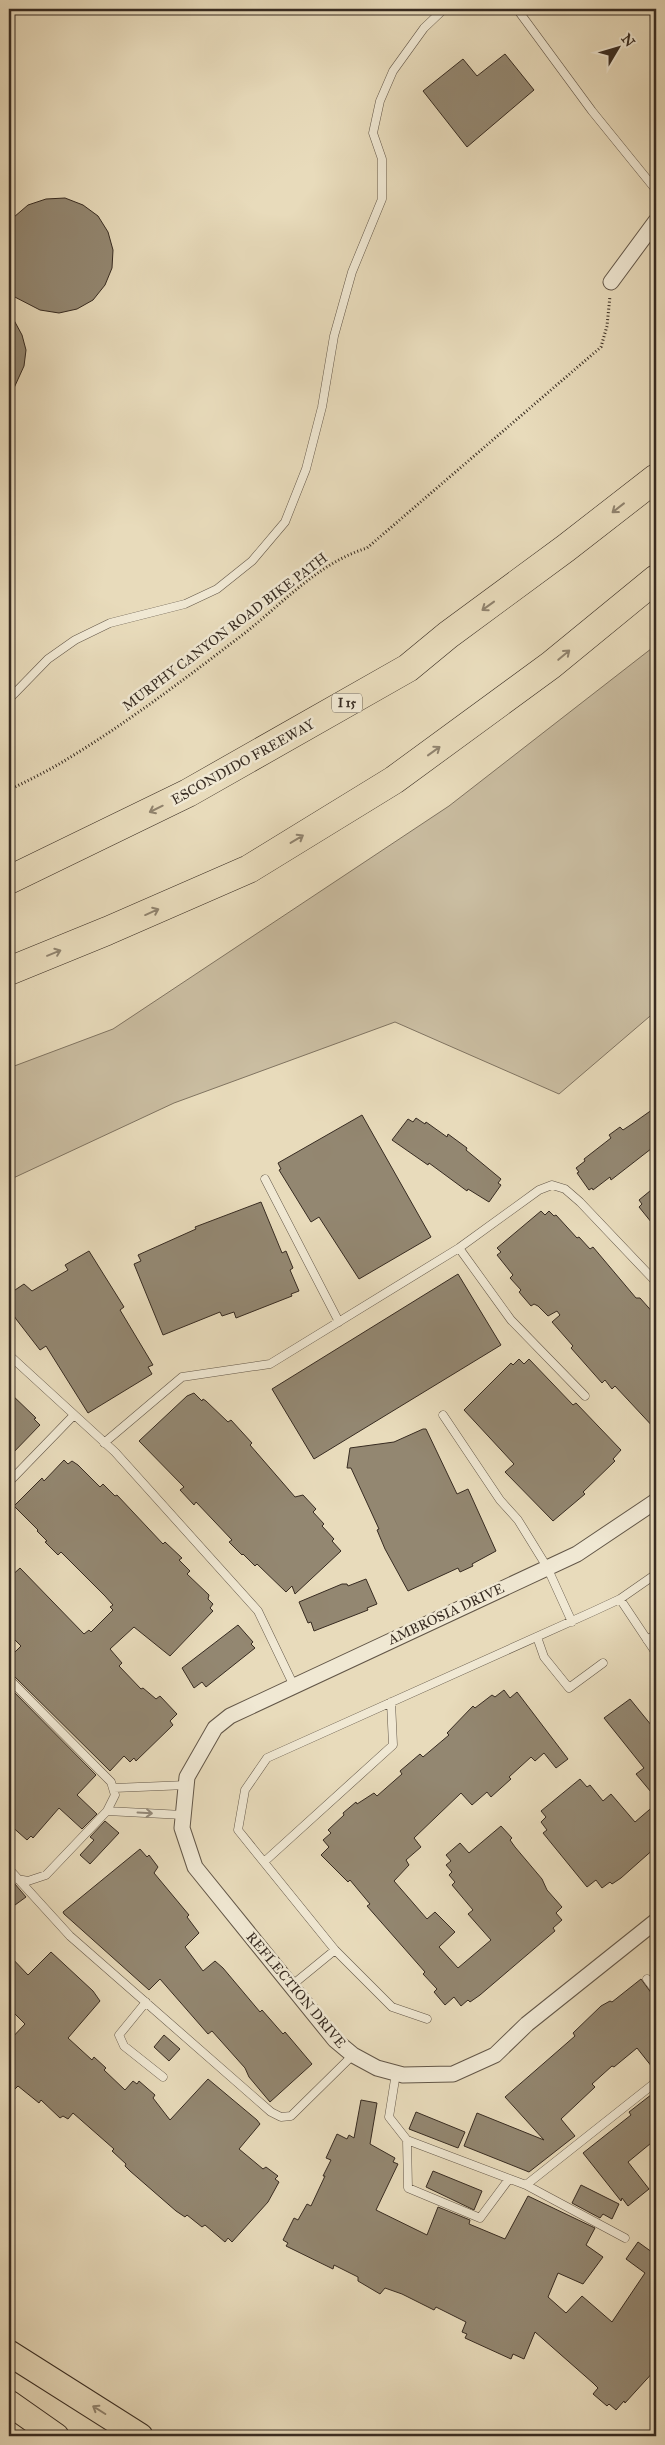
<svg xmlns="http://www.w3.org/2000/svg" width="665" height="2445" font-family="'IM FELL Great Primer',serif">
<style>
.green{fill:#cabda1;stroke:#807461}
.building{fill:#938771;stroke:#372b21}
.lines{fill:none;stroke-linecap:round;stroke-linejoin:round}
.lane-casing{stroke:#635748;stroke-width:9}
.street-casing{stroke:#635748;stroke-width:17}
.primary-casing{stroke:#372b21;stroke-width:27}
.highway-casing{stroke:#372b21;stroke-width:29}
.path{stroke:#372b21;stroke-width:3;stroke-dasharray:1 2.5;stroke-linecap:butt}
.lane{stroke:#f0e8d3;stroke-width:8}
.street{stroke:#f0e8d3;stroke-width:15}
.primary{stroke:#e8dbbb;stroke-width:25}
.highway{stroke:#e8dbbb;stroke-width:28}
.oneway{stroke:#90836e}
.oneway2{stroke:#948a7a}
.labels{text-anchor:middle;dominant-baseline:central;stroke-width:5;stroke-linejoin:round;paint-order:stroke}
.shield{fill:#f0e8d3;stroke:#6e6456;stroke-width:1}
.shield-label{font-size:12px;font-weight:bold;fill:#372b21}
.street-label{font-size:14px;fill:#372b21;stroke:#f0e8d3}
</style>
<rect width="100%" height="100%" fill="#e8dbbb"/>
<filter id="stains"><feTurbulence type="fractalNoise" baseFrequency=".004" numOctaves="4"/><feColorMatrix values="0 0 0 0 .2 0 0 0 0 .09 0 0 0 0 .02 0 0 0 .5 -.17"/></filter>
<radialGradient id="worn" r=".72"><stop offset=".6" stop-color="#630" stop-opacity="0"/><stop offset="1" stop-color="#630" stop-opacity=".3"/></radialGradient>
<!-- green -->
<path class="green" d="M650,9H656L655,139Z
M656,645V1011L559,1094L395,1022L174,1103L9,1180V1068L113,1029L449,806Z"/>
<!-- building -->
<path class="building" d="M505,54L534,90L467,147L423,91L463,59L477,76Z
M65,198L83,205L98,216L108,232L113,250L112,268L105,285L93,300L77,309L59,313L40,310L9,294V225L14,217L28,205L46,199Z
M9,311L22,335L26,350L24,366L9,399Z
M656,1107V1145L611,1180L610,1177L593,1190L592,1188L589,1190L577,1173L579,1172L576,1168L585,1161L584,1159L611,1138L609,1135L620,1127L623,1130L632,1124Z
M362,1115L431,1237L359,1279L319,1217L311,1222L279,1170L281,1169L278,1163Z
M416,1118L425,1124L426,1122L447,1137L448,1134L467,1148L466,1150L501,1179L498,1183L501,1185L489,1202L468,1189L467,1191L429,1163L428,1165L392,1140L408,1119L413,1122Z
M656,1186V1228L639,1207L642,1204L639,1200Z
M261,1202L282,1253L286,1251L293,1268L290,1270L299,1291L291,1294L292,1296L236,1318L234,1312L222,1316L220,1312L163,1335L134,1264L141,1261L138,1255L196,1229L195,1227Z
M541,1211L545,1215L549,1211L554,1216L556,1215L577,1238L579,1237L590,1249L593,1247L636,1298H640L656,1316V1430L615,1386L612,1389L605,1380L602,1383L571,1348L573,1346L552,1322L560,1315L557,1311L548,1316L538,1306L534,1304L531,1306L519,1292L521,1290L510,1278L513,1275L497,1255L501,1252L497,1248Z
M89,1251L124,1307L120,1310L153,1365L148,1367L152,1374L88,1413L46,1346L40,1350L16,1319L9,1307V1294L24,1284L32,1291L68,1270L65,1265Z
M458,1274L501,1345L314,1459L272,1389Z
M519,1359L524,1364L529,1359L573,1405L576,1403L621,1450L613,1459L615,1461L583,1492L585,1494L553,1521L505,1472L514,1464L464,1410L511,1363L513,1365Z
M9,1392L36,1418L34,1419L40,1425L9,1457Z
M194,1393L202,1401L203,1399L206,1401L228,1422L231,1420L252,1443L250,1445L295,1497L303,1495L316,1509L313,1512L324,1524L322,1526L334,1539L332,1541L341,1551L295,1594L292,1586L286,1592L257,1564L255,1566L243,1554L242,1555L229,1542L232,1540L196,1502L194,1505L180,1490L184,1487L139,1441L187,1396Z
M423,1429H426L457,1494L468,1489L496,1551L472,1564L473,1566L460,1572L458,1568L408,1591L385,1549L377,1530L379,1529L351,1468H347L350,1448L394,1442Z
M64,1460L68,1464L72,1461L78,1465L100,1487L103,1484L115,1496L117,1495L163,1544L165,1542L182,1558L179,1560L190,1571L187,1574L209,1595L208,1599L213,1604L210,1608L213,1611L170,1656L134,1627L110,1649L122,1663L119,1666L141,1689L143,1688L156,1699L160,1696L177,1714L170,1721L173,1725L136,1761L134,1758L130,1762L124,1756L110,1771L13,1675L9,1674V1658L21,1646L9,1634V1578L20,1568L84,1634L89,1630L91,1632L113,1610L110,1607L113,1605L105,1596L61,1552L58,1555L45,1542L47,1541L37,1531L38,1530L14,1506L42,1478L44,1481Z
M366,1579L377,1604L367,1608L368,1610L314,1631L311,1622L308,1623L299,1602L342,1584H347L348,1586Z
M238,1625L253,1642L251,1644L255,1648L206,1687L202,1682L194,1688L182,1668Z
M9,1687L96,1775L77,1795L97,1814L82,1829L59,1808L33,1838L31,1836L27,1840L9,1824Z
M504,1690L510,1698L517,1692L568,1759L556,1768L544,1753L535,1761L531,1757L509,1777L511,1779L491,1797L487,1792L472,1805L461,1793L414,1838L421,1847L406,1860L409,1865L394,1881L427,1919L435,1912L455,1932L439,1947L458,1968L491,1940L468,1914L473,1910L452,1885L455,1882L449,1875L452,1872L446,1865L451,1861L446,1855L460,1843L469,1853L501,1826L512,1838L510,1840L515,1847L542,1879L547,1890L562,1907L556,1913L562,1920L553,1928L555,1931L480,1995L470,2002L468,2000L461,2006L454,1997L445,2005L434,1992L437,1989L423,1974L425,1972L367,1906L370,1904L350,1880L348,1882L321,1855L329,1847L323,1840L331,1833L328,1830L344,1815L343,1813L356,1802L357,1804L374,1793L377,1796L402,1774L400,1771L420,1754L423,1757L449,1735L447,1733L473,1706L475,1708L492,1695L495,1697Z
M630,1699L656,1731V1798L636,1774L644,1768L604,1718Z
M580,1779L587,1787L590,1785L603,1801L611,1794L635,1822L656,1804V1847L621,1878L612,1884L610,1882L602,1888L596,1880L587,1887L543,1833L547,1830L541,1822L546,1817L541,1811Z
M105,1821L119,1833L90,1864L80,1855L94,1840L90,1837Z
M140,1849L147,1857L149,1855L158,1867L154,1873L189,1915L187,1917L199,1933L185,1947L203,1971L215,1961L223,1968L260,2012L262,2010L283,2034L285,2032L312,2064L270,2102L249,2077L245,2068L212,2031L208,2034L160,1979L149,1990L64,1914L63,1912Z
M9,1877L26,1897L15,1905L9,1897Z
M51,1952L93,1991L100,2001L68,2038L92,2060L94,2057L106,2068L104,2070L125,2090L133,2081L137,2084L139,2081L155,2095L153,2098L170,2120L208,2079L257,2120L260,2124L239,2149L263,2169L266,2167L278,2176L275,2179L279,2182L268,2202L232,2242L228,2238L225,2242L205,2225L202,2227L187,2215L185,2217L176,2211L130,2171L125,2166L126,2164L112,2151L114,2149L73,2113L68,2119L63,2116L60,2118L41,2100L39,2103L18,2086L9,2095V2041L25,2024L12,2011L14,2009L9,2004V1955L28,1975Z
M641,1979L652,1994L656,1997V2072L637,2048L614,2067L612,2066L592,2084L595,2087L561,2119L575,2136L529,2172L464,2146L477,2113L544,2140L505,2097L575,2036L573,2033L601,2006L610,2001L612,2002Z
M164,2035L180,2049L169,2061L154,2047Z
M656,2091V2139L628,2162L649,2189L628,2206L622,2198L621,2201L583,2153L631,2115L629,2112Z
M361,2100L377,2103L370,2144L395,2158L393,2162L398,2164L376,2210L427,2235L438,2207L470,2220L469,2224L505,2239L528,2196L595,2228L586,2245L603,2257L583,2284L558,2273L548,2297L566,2313L582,2296L612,2322L645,2273L626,2259L638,2242L656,2255V2369L625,2403L624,2401L616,2410L609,2404L607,2406L593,2394L598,2388L593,2383L535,2332L524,2359L513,2354L511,2359L465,2338L467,2334L462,2332L466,2322L436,2307L434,2310L402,2294L385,2288L380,2294L358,2281V2277L334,2265L333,2269L286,2246L288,2243L283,2240L294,2218L298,2220L307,2204L311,2206L325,2176H323L331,2160L326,2158L337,2134L347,2139L349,2135L354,2138Z
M416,2112L465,2132L458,2148L409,2129Z
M433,2171L482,2191L474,2210L426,2187Z
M581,2185L619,2204L612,2219L603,2214L600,2218L572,2203Z"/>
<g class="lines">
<!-- lane casing -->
<g class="lane-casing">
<path id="lane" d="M517,9L592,111L656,190
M9,699L48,659L75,640L110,623L185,604L217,589L252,561L285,522L306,469L322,407L334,336L352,272L382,199V159L373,133L380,101L393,71L424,28L444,9
M265,1179L339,1322
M459,1248L511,1320L585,1396
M9,1355L115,1452L258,1611L294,1686
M443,1415L500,1500L518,1520L547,1567L572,1622
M104,1443L182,1377L270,1364L459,1248L539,1190L552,1185L565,1189L580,1202L656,1282
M9,1482L74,1415
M620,1599L656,1653
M537,1637L544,1657L569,1688L603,1663
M647,1640L656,1634
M9,1679L111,1782L115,1795L107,1811L46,1875L28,1881L17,1879
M114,1788L187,1785
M107,1811L183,1815
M264,1862L393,1745L391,1702
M9,1869L70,1936L271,2112L281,2117L291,2116L353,2055
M647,1979L656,1991
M291,1986L335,1950
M146,2002L119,2035L124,2046L163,2077
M427,2019L392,2007L335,1950L238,1830L245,1790L267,1758L592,1612L620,1599L656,1574
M396,2073L389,2117L407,2140L526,2185L625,2238
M407,2140L408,2188L480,2218L509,2179
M526,2185L656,2082"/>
</g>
<!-- street casing -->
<g class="street-casing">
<path id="street" d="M611,282L656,221
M656,1501L577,1554L230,1716L215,1728L187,1777L182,1828L195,1867L335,2040L353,2055L377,2068L403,2075L453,2074L495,2055L527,2024L656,1921"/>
</g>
<!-- primary casing -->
<g class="primary-casing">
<path id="primary" d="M9,2353L140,2436
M9,2403L56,2436"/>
</g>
<!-- highway casing -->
<g class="highway-casing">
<path id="highway" d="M9,880L188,793L408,668L448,635L566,548L656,478
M9,971L107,931L249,869L394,780L551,665L656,579"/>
</g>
<!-- path -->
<path class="path" d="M9,790C29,780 50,770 69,758C128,722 182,681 237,639C279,608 315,564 367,548L601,347L607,326L610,296"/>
<!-- lane -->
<use href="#lane" class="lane"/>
<!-- street -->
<use href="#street" class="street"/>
<!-- primary -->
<use href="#primary" class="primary"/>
<!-- highway -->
<use href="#highway" class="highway"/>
</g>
<!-- one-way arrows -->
<defs><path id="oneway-shaft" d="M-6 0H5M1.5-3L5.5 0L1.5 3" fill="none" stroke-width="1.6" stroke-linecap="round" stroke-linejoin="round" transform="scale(1.25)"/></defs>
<g class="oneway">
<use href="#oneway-shaft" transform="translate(618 508) rotate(142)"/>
<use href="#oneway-shaft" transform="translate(488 606) rotate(144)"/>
<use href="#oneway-shaft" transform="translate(564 655) rotate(-40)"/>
<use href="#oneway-shaft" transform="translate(434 751) rotate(-36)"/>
<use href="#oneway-shaft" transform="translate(156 809) rotate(154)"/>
<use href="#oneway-shaft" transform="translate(297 839) rotate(-31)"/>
<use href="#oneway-shaft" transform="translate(152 912) rotate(-24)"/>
<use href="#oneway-shaft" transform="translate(54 953) rotate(-22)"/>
<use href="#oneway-shaft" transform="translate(99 2410) rotate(-148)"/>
</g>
<use class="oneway2" href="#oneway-shaft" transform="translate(145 1813) rotate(3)"/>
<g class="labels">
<!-- shield labels -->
<rect class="shield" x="332" y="693.5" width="30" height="19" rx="4"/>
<g class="shield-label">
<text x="347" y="703">I 15</text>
</g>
<!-- street labels -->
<g class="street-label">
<text transform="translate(225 632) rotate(-37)">MURPHY CANYON ROAD BIKE PATH</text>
<text transform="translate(243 762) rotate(-29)">ESCONDIDO FREEWAY</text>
<text transform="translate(446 1614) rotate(-25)">AMBROSIA DRIVE</text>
<text transform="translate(296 1990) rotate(50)">REFLECTION DRIVE</text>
</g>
</g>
<!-- margin -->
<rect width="665" height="2445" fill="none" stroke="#e8dbbb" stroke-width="30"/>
<rect x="10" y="10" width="645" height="2425" fill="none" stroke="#372b21" stroke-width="2.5"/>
<rect x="15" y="15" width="635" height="2415" fill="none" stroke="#372b21"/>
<!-- north arrow -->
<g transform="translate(618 48) rotate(52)" stroke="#f0e8d3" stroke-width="4" paint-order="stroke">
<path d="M0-4L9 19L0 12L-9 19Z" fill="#372b21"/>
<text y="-8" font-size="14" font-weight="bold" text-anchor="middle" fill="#372b21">N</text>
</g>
<rect width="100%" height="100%" filter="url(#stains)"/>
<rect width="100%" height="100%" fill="url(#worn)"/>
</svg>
